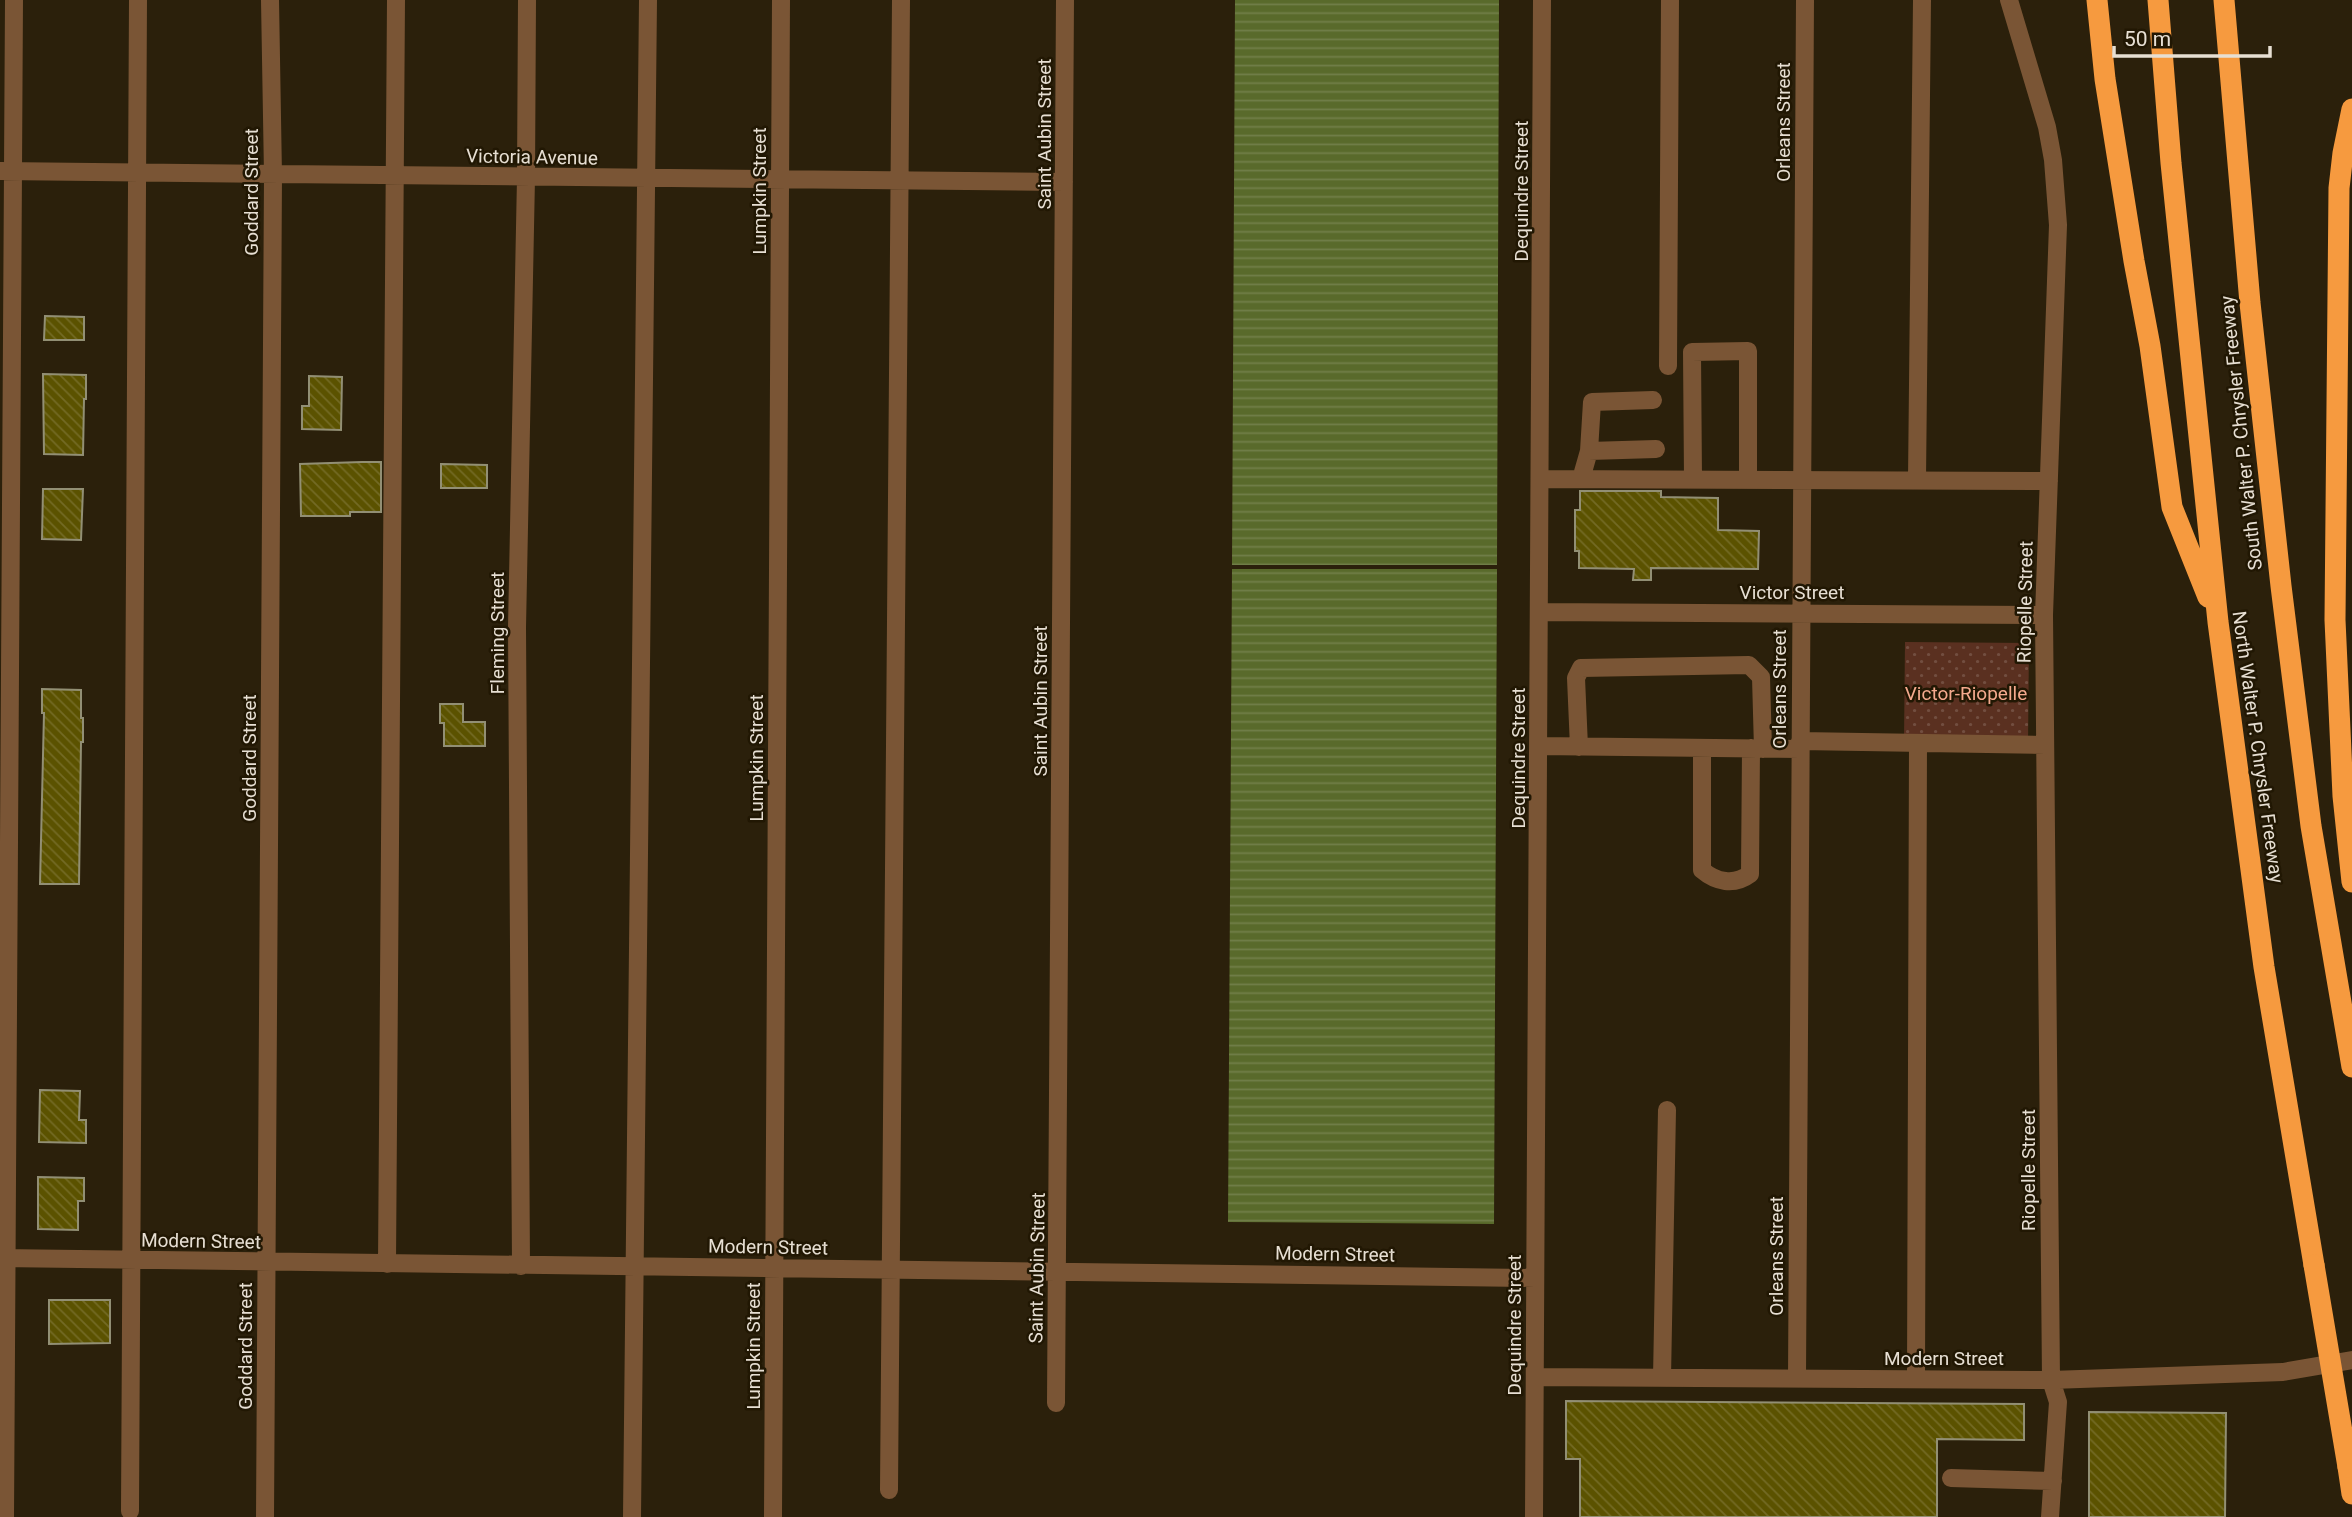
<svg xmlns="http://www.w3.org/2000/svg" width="2352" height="1517" font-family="Roboto,sans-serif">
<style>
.park{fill:url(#park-dots)}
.water{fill:url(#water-rules)}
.building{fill:url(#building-back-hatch);stroke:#928f74;stroke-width:2}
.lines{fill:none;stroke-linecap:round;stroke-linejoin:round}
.minor{stroke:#7a5535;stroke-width:18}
.highway{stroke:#f69a3f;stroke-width:21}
.highway-bridge{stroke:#f69a3f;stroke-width:21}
.labels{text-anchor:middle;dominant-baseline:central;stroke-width:5;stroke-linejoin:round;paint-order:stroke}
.street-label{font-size:19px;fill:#e7dfd3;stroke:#211703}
.park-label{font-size:19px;fill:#f5aa8e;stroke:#211703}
</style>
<defs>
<pattern id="park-dots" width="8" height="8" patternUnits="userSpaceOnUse" patternTransform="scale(1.75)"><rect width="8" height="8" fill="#5a3020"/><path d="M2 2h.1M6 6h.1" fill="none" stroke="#724e40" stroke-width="1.8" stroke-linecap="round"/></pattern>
<pattern id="water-rules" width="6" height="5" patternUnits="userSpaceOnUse" patternTransform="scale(1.75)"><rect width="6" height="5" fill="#596a2b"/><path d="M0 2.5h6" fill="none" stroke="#717f49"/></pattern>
<pattern id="building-back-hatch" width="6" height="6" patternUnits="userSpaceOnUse" patternTransform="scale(1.75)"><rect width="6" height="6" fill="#5b5200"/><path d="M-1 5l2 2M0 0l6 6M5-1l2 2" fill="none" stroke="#736a24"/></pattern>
</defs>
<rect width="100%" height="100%" fill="#2b200b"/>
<!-- park -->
<path class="park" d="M1905,642L2029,643L2028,743L1904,742Z"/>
<!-- water -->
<path class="water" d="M1235,0H1499L1497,565H1232Z
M1232,569H1497L1494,1224L1228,1222Z"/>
<!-- building -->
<path class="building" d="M45,316L84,317V340H44Z
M43,374L86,375V399H84L83,455L44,454Z
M309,376L342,377L341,430L302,429V406H309Z
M362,462H381V512H350V516H301L300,464Z
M441,464L487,465V488H441Z
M43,489H83L81,540L42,539Z
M1580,491H1661V497L1718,498V530L1759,531L1758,569L1651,568V580H1633L1634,569L1579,568V551H1575V510H1580Z
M42,689L81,690V718H83V742H81L79,884H40L44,713H42Z
M440,704H463V722H485V746H444V723H440Z
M40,1090L80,1091L79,1120H86V1143L39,1142Z
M38,1177L84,1178V1201H78V1230L38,1229Z
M49,1300H110V1343L49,1344Z
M1566,1401L2024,1404V1440L1937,1439V1517H1580V1459H1566Z
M2089,1412L2226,1413L2225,1517H2089Z"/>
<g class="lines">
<!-- minor -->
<path class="minor" d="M2009,0L2047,127L2053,160L2058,225L2044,615L2051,1380L2058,1402L2050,1517
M0,171L1064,182
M1668,366L1670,0
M1589,451L1656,449
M1540,479L2049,481
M1581,479L1589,451L1592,402L1653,400
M1693,479L1692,352L1748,351V480
M1917,480L1922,0
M1540,612L2044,615
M1800,741L2045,745
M1539,746L1800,749
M1579,747L1576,678L1581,668L1749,665L1761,677L1763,749
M1702,748V870C1716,882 1734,886 1750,874L1751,748
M0,1258L1535,1278
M387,1264L396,0
M521,1266L517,627L526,178L527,0
M1535,1377L2051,1380L2283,1372L2352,1360
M1662,1378L1667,1110
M1797,1378L1805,0
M1916,1379L1918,743
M1056,1403L1065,0
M1951,1478L2053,1481
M889,1490L901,0
M130,1511L138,0
M5,1517L14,0
M265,1517L273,175L270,0
M632,1517L648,0
M773,1517L781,0
M1534,1517L1542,0"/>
<!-- highway -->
<path class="highway" d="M2097,0L2105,79L2134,261L2150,346L2172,507L2208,597
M2158,0L2171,163L2218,622L2264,967L2314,1265
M2224,0L2250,303L2281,586L2311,826L2352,1067
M2352,109L2343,153L2339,188L2335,620L2343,796L2352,882
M2348,1467L2352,1494"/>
<!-- highway-bridge -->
<path class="highway-bridge" d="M2314,1265L2348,1467"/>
</g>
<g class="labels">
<!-- street labels -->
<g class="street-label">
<text transform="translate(1783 122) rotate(-90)">Orleans Street</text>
<text transform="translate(1044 134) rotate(-90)">Saint Aubin Street</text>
<text transform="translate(532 157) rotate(1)">Victoria Avenue</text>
<text transform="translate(759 191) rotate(-90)">Lumpkin Street</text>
<text transform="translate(1521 191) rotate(-90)">Dequindre Street</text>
<text transform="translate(251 192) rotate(-90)">Goddard Street</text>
<text transform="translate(2241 433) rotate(-96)">South Walter P. Chrysler Freeway</text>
<text x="1792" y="592">Victor Street</text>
<text transform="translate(2025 602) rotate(-89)">Riopelle Street</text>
<text transform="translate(497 633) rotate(-90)">Fleming Street</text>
<text transform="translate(1779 689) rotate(-90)">Orleans Street</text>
<text transform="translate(1040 701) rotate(-90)">Saint Aubin Street</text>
<text transform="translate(2258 747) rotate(82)">North Walter P. Chrysler Freeway</text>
<text transform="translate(249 758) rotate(-90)">Goddard Street</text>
<text transform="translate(756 758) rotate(-90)">Lumpkin Street</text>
<text transform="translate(1518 758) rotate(-90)">Dequindre Street</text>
<text transform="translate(2028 1170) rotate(-90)">Riopelle Street</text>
<text transform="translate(201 1241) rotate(1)">Modern Street</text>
<text transform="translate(768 1247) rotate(1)">Modern Street</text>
<text transform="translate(1335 1254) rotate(1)">Modern Street</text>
<text transform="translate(1776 1256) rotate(-90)">Orleans Street</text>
<text transform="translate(1037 1268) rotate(-89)">Saint Aubin Street</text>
<text transform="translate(1514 1325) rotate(-90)">Dequindre Street</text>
<text transform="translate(245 1346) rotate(-90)">Goddard Street</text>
<text transform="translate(753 1346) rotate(-90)">Lumpkin Street</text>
<text x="1944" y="1358">Modern Street</text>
</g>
<!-- park labels -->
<g class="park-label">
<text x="1966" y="693">Victor-Riopelle</text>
</g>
</g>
<!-- scale -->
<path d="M2114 46v10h156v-10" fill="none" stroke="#e7dfd3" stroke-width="3.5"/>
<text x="2124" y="46" font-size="21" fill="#e7dfd3" stroke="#211703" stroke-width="5" paint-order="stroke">50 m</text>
</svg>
